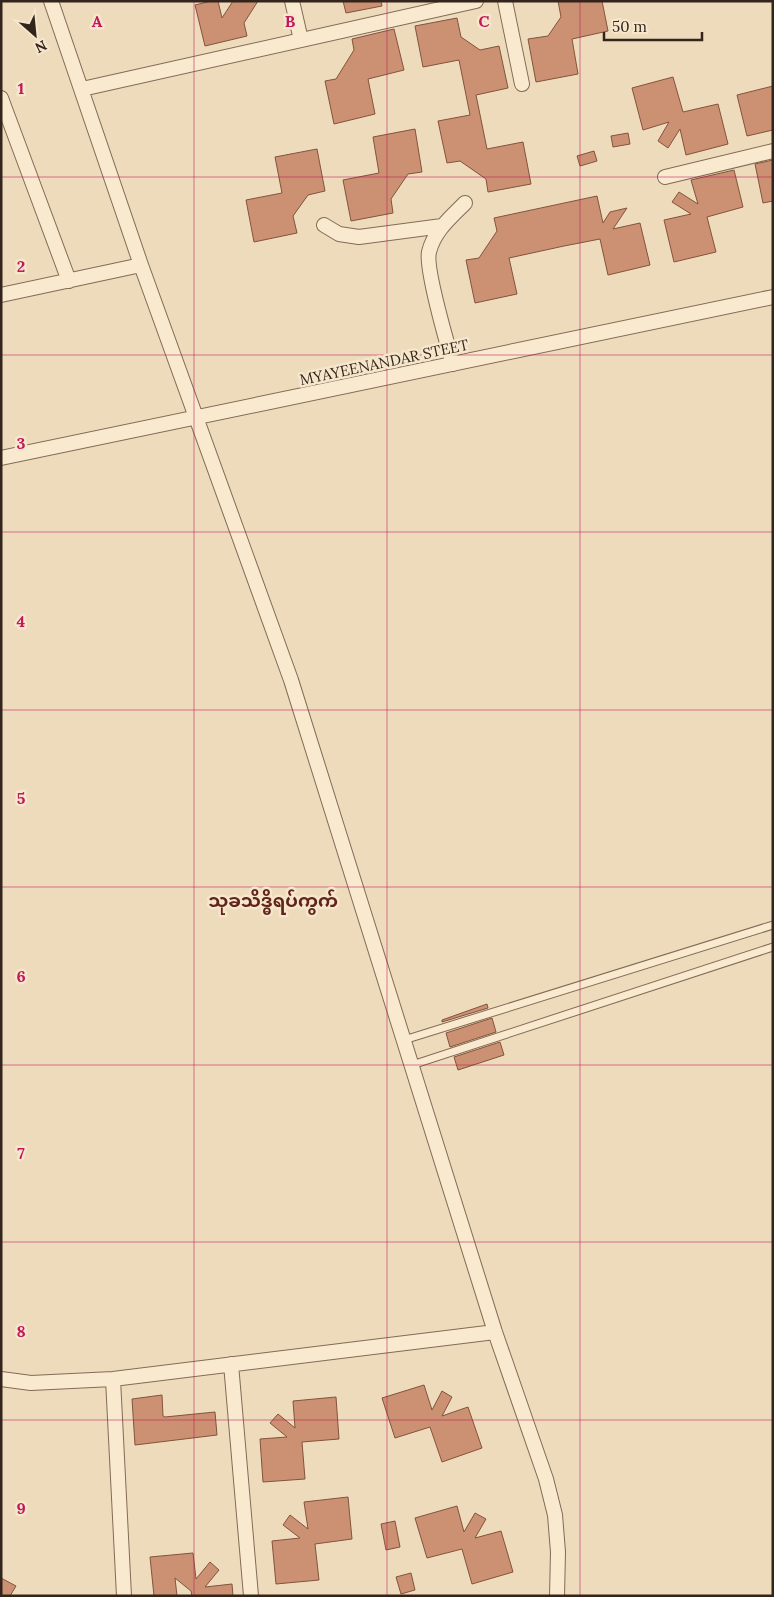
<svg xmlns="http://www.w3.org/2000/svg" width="774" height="1597" font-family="Lora,'Noto Sans Myanmar',serif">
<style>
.building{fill:#cb9172;stroke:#83533c}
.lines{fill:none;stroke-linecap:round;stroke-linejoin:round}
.lane-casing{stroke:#846b56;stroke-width:9}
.street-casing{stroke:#846b56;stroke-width:16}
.lane{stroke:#f8e9cf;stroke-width:7}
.street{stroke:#f8e9cf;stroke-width:14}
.grid{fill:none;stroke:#c2185b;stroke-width:1;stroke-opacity:0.55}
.labels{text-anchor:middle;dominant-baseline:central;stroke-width:5;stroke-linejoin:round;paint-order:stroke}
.street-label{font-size:15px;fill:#33251b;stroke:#f5e6cc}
.quarter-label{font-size:18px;font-weight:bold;fill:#60241b;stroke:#f5e6cc}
.grid-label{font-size:16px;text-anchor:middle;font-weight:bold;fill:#c2185b;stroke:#f5e6cc;stroke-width:5;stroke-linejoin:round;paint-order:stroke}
</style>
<rect width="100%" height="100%" fill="#eddbbc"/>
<!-- building -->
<path class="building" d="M211,1H218L222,18L233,1H258L244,23L247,36L205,46L195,5Z
M343,1H381L382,6L346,13Z
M558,1H602L608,31L572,39L578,74L536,82L528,39L548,36L561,17Z
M457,18L461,37L480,50L499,46L508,88L476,95L487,149L523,142L531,184L488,192L486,179L460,161L447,163L438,121L470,115L459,60L423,67L415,26Z
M394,29L404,70L368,79L375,114L334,124L325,81L336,79L354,50L352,39Z
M673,77L683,112L718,104L728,144L686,155L680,129L668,148L658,141L669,122L643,130L632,88Z
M773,86V130L747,136L737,95Z
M415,129L422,172L408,174L391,199L393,213L351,221L343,180L379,173L373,137Z
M628,133L630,144L613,147L611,136Z
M317,149L325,191L308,195L293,216L297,233L254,242L246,200L282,193L275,157Z
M594,151L597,161L580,166L577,156Z
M773,160V201L763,203L755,164Z
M734,170L743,207L707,217L716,252L674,262L664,220L691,214L672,202L679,192L698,204L691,180Z
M597,196L603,223L610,212L627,208L613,229L640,223L650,265L608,275L600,239L564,246L509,258L517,294L475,303L466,260L479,258L497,231L494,218Z
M487,1004L488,1008L442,1022V1020Z
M492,1018L496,1032L450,1047L446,1033Z
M500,1042L504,1055L458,1070L454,1057Z
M424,1385L432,1410L442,1391L452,1397L442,1416L468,1407L482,1448L442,1462L430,1427L395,1438L382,1398Z
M162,1395L163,1416L165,1417L215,1412L217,1435L135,1445L132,1399Z
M336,1397L339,1439L302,1442L305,1479L263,1482L260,1439L287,1437L270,1423L278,1414L295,1428L293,1401Z
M348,1497L352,1539L315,1544L319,1580L276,1584L272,1541L300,1538L283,1525L290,1515L308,1529L304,1502Z
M457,1506L464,1532L475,1513L486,1519L475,1538L501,1531L513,1572L472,1584L462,1549L427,1558L415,1518Z
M395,1521L400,1547L386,1550L381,1524Z
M193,1553L196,1579L210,1562L219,1570L205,1587L232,1584L233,1596H192L191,1591L175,1578L177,1596H154L150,1557Z
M411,1573L415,1590L401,1594L396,1577Z
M1,1578L16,1586L10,1596H1Z"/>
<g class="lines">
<!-- lane casing -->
<g class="lane-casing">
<path id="lane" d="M404,1040L773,925
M412,1065L773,947"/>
</g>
<!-- street casing -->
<g class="street-casing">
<path id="street" d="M51,1L141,265L291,680L495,1332L546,1479L555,1515L558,1552L557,1596
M292,1L301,40
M505,1L522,84
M82,89L476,1
M1,98L69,281
M665,177L773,151
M324,225L339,234L359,237L442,226
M1,295L141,265
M453,364C447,343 425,268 429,252C434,231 451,217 465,203
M1,458L773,297
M231,1364L251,1596
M1,1379L31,1383L113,1379L495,1332
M113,1379L124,1596"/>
</g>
<!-- lane -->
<use href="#lane" class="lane"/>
<!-- street -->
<use href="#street" class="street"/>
</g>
<!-- grid -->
<path class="grid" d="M194,1V1596M387,1V1596M580,1V1596M1,177H773M1,355H773M1,532H773M1,710H773M1,887H773M1,1065H773M1,1242H773M1,1420H773"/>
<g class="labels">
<!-- street labels -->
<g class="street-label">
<text transform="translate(384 362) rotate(-12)">MYAYEENANDAR STEET</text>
</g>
<!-- quarter labels -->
<g class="quarter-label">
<text x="273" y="900">သုခသိဒ္ဓိရပ်ကွက်</text>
</g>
</g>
<g class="grid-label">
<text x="97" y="27">A</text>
<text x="290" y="27">B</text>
<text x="484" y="27">C</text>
<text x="21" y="94">1</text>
<text x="21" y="272">2</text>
<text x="21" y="449">3</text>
<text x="21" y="627">4</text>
<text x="21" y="804">5</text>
<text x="21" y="982">6</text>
<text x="21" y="1159">7</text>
<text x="21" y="1337">8</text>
<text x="21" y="1514">9</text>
</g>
<!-- border -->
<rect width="774" height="1597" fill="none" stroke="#33251b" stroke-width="5"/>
<!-- north arrow -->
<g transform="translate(35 35) rotate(153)" stroke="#f5e6cc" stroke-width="4" paint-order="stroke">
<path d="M0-4L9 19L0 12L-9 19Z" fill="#33251b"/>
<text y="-8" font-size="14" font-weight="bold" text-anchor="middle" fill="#33251b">N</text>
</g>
<!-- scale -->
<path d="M604 32v8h98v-8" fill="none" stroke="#33251b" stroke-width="2.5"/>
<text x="612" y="32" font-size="15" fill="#33251b" stroke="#f5e6cc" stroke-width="4" paint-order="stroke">50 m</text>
</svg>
